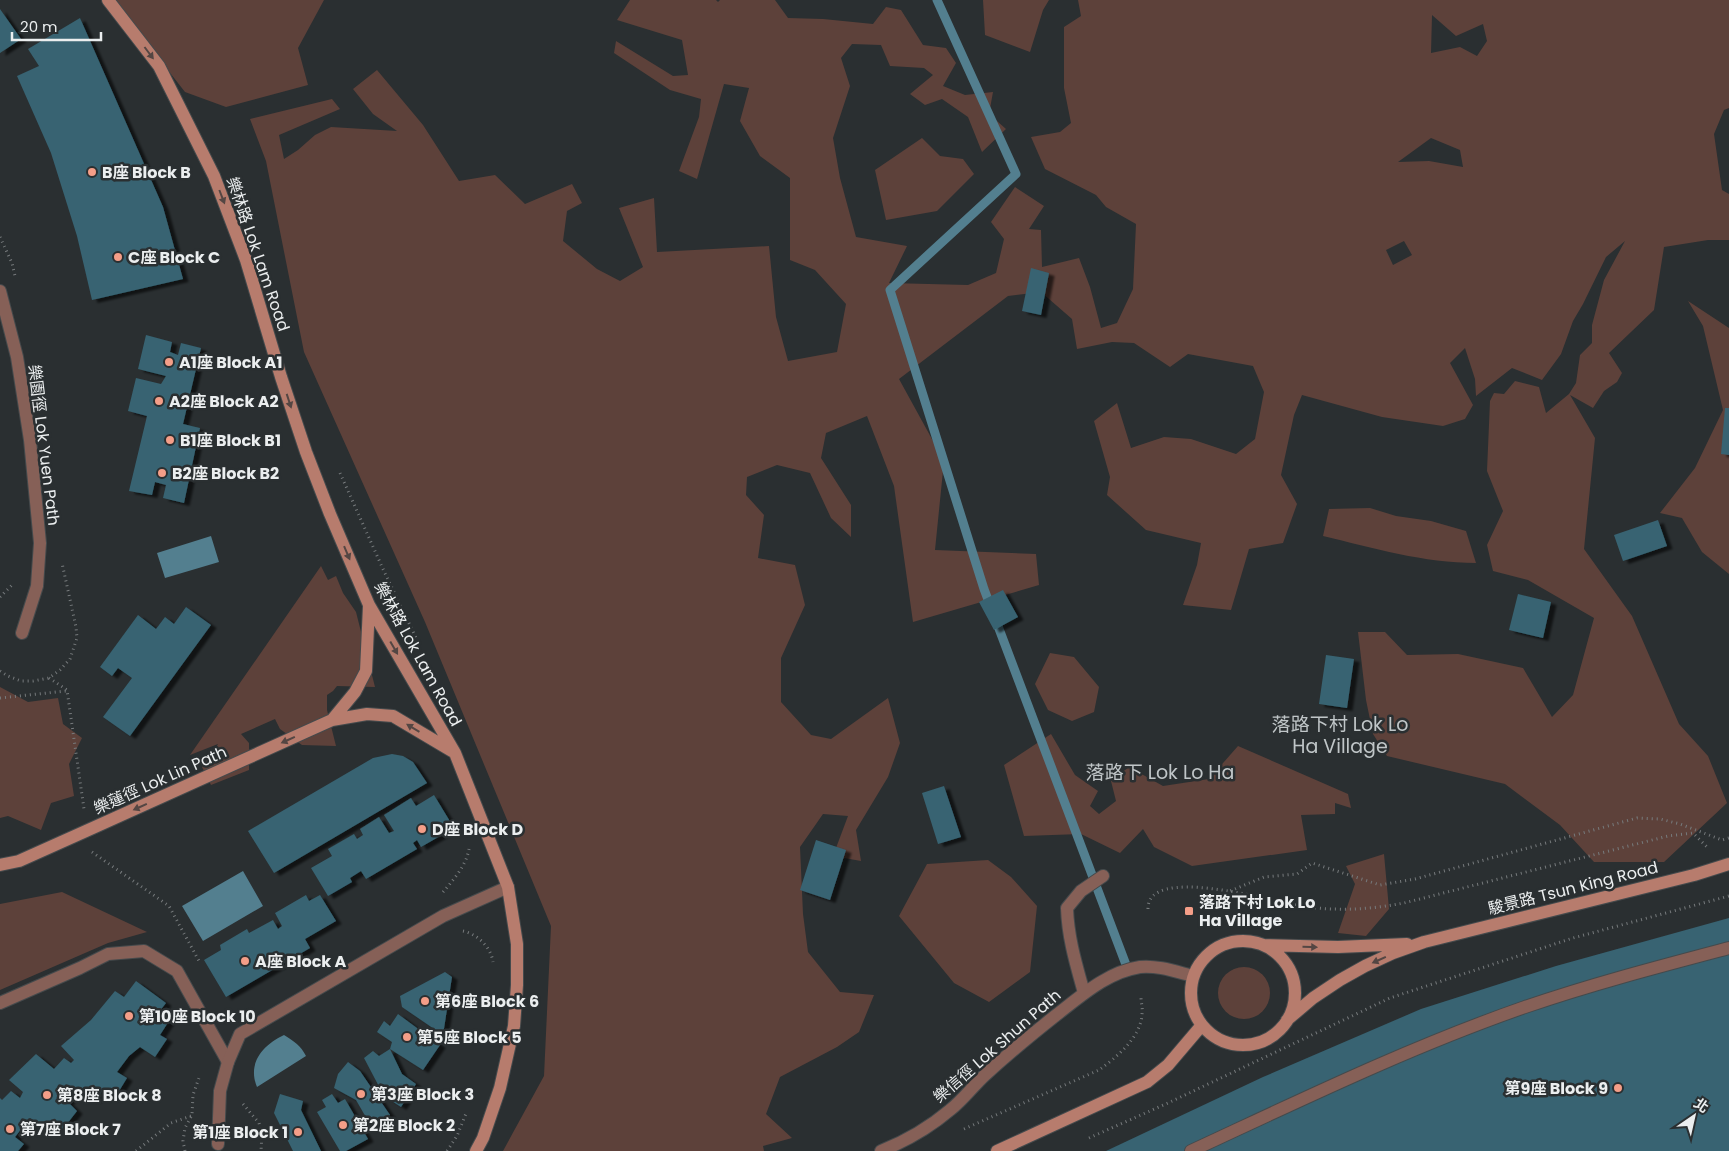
<svg xmlns="http://www.w3.org/2000/svg" width="1729" height="1151" font-family="Poppins,'Noto Sans TC',sans-serif">
<style>
.green{fill:#5d413a;fill-rule:evenodd}
.water{fill:#537f8f}
.lines{fill:none;stroke-linecap:round;stroke-linejoin:round}
.stream{stroke:#537f8f;stroke-width:9}
.building{fill:#376372;filter:url(#shadow)}
.lane-casing{stroke:#454a4c;stroke-width:14}
.street-casing{stroke:#454a4c;stroke-width:14}
.secondary-casing{stroke:#454a4c;stroke-width:14}
.path{stroke:#777b7d;stroke-width:3;stroke-dasharray:1 4;stroke-linecap:butt}
.lane{stroke:#866057;stroke-width:12}
.street{stroke:#866057;stroke-width:12}
.secondary{stroke:#b77c6d;stroke-width:12}
.oneway{fill:#544643}
.poi-dot{fill:#f49e88;stroke:#2a2f31;stroke-width:2}
.labels{text-anchor:middle;dominant-baseline:central;stroke-width:5;stroke-linejoin:round;paint-order:stroke}
.poi-label{font-size:16px;font-weight:bold;fill:#ebeeef;stroke:#2a2f31;text-anchor:start}
.street-label{font-size:16px;fill:#ebeeef;stroke:#2a2f31}
.quarter-label{font-size:19px;fill:#c0c6c8;stroke:#2a2f31}
</style>
<defs>
<filter id="shadow"><feDropShadow dx="5.5" dy="3" stdDeviation="1" flood-color="#0009"/></filter>
</defs>
<rect width="100%" height="100%" fill="#2a2f31"/>
<!-- green -->
<path class="green" d="M113,0H324L298,48L308,85L226,107L185,92Z
M630,0H716L718,2L720,0H775L788,18L823,19L873,24L886,7L901,10L923,45L946,48L956,63L943,86L965,95L993,92L989,114L1006,129L982,152L968,117L942,99L925,105L910,94L933,75L924,68L890,66L881,45L852,44L841,58L850,86L833,138L840,178L856,237L907,246L889,283L968,285L996,273L1004,239L991,222L1015,187L1044,206L1029,229L1041,230L1042,267L1079,258L1090,287L1101,328L1117,323L1133,289L1136,224L1106,207L1096,195L1045,169L1031,137L1060,132L1071,123L1064,88V27L1081,16L1078,0H1729V108L1724,110L1714,134L1722,190L1729,194V240H1708L1664,247L1654,310L1609,353L1622,373L1617,382L1604,391L1593,408L1570,395L1595,438L1584,549L1632,616L1679,724L1708,756L1727,803L1664,862H1594L1560,825L1505,784L1387,756L1373,734L1366,700L1358,632H1385L1407,655L1458,654L1523,668L1552,717L1573,695L1594,618L1528,580L1493,571L1487,545L1503,511L1487,471L1490,401L1494,393L1504,394L1515,381L1539,387L1546,413L1569,394L1576,383L1580,355L1592,343V325L1604,280L1625,241L1606,257L1583,304L1573,321L1561,354L1542,380L1512,368L1476,396L1475,379L1465,348L1450,363L1473,405L1465,419L1443,426L1382,417L1302,395L1294,415L1281,475L1297,504L1283,543L1249,549L1231,610L1183,605L1197,565L1201,543L1146,530L1107,495L1110,477L1094,421L1117,403L1131,448L1164,437L1191,439L1236,454L1255,439L1264,392L1253,366L1188,354L1170,367L1134,343L1112,342L1077,349L1072,319L1041,292L1008,296L899,379L944,461L935,550L1036,554L1039,585L913,622L894,486L867,416L826,433L821,458L851,505V537L831,518L810,473L777,465L747,477L746,495L764,515L758,558L795,565L805,605L781,658V702L811,735L831,739L888,698L900,743L888,777L856,830L861,861L833,856L848,816L823,814L800,847L803,914L808,952L840,992L874,995L859,1032L837,1047L780,1077L766,1114L792,1138L763,1146L764,1151H503L544,1076L551,926L425,622L304,352L266,161L250,119L332,99L340,109L279,135L284,159L298,150L315,135L331,127L397,131L373,114L353,89L377,70L423,125L459,181L495,175L525,204L572,184L582,203L567,211L563,241L597,269L620,281L643,267L619,208L654,198L657,252L769,246L776,317L788,361L837,352L846,304L815,270L790,260V178L760,156L740,121L749,88L724,84L697,179L679,171L699,117L701,99L670,90L614,53L616,41L673,76L688,75L682,40L617,20ZM1432,15L1456,36L1483,24L1487,41L1477,56L1460,47L1431,53ZM1431,138L1460,150L1463,167L1429,161L1398,162ZM1404,241L1412,255L1393,265L1386,250Z
M983,0H1049L1043,10L1030,52L985,35Z
M922,138L940,156L963,159L974,174L937,211L886,220L875,170Z
M1688,301L1729,328V574L1702,552L1682,518L1660,513L1695,468L1723,410L1703,326Z
M1370,508L1396,516L1431,521L1466,531L1476,563C1424,563 1373,548 1323,536L1329,509Z
M321,566L328,580L336,576L343,593L356,612L375,687L337,686L333,691L327,695V710L336,746L302,745L280,729L275,719L241,734L249,743V770L211,785L202,767L218,744L190,755Z
M1050,653L1074,657L1099,687L1094,712L1072,721L1048,710L1035,684Z
M0,687L28,702L58,698L63,724L82,738L69,764L74,796L51,803L41,830L8,816L0,818Z
M1051,734L1075,775L1098,791L1090,806L1099,814L1116,801L1111,781L1129,767L1163,786L1209,779L1238,746L1348,794L1351,808L1335,803V814L1301,815L1307,850L1192,866L1154,847L1143,829L1120,853L1081,834L1024,836L1004,765Z
M1384,854L1389,909L1366,936L1338,933L1355,884L1346,866Z
M988,860L1011,877L1037,906L1030,972L989,1002L954,983L899,916L927,864Z
M62,892L147,932L108,943L0,990V904Z
M1218 993a26 26 0 1 1 52 0a26 26 0 1 1-52 0Z"/>
<!-- water -->
<path class="water" d="M211,536L219,562L165,578L157,553Z
M243,871L263,906L203,941L182,906Z
M284,1035C294,1041 301,1046 306,1056L257,1087C247,1063 263,1045 284,1035Z"/>
<g class="lines">
<!-- stream -->
<path class="stream" d="M937,0L1016,174L890,290L984,589L1128,970"/>
</g>
<!-- building -->
<path class="building" d="M0,9L21,39L0,53Z
M80,18L163,207L183,279L92,300L77,236L51,153L17,76L39,66L28,49Z
M1031,268L1049,273L1041,315L1022,311Z
M146,335L172,342L170,352L178,355L181,343L201,348L183,424L200,428L184,503L163,498L166,485L155,482L152,495L129,491L147,416L128,411L136,378L161,384L166,376L138,369Z
M1725,408H1729V455L1721,454Z
M1658,520L1667,546L1623,561L1614,535Z
M1003,590L1018,617L994,630L979,602Z
M1518,594L1551,602L1543,638L1509,630Z
M186,607L211,625L130,736L103,717L132,678L118,668L112,676L100,667L138,615L156,629L165,617L174,624Z
M1326,655L1354,659L1347,708L1319,704Z
M392,754L403,756L413,762L427,783L274,873L248,831L373,758Z
M944,786L961,837L938,844L922,793Z
M434,795L454,828L421,847L417,840L413,843L417,849L366,879L361,871L350,878L352,882L328,896L311,868L332,856L328,849L354,834L357,839L363,835L360,829L379,817L389,833L394,831L384,815L411,798L416,806Z
M816,840L846,850L830,900L800,890Z
M306,895L309,901L320,895L336,921L305,939L310,948L226,997L204,960L221,950L220,945L247,929L249,933L273,920L278,929L282,926L275,913Z
M1729,918V1151H1106L1263,1077L1421,1009L1556,966Z
M445,972L452,977L443,1035L402,1007L400,996Z
M136,981L166,1003L159,1012L169,1021L160,1035L167,1039L155,1057L140,1047L129,1056L117,1072L127,1078L116,1096L104,1088L96,1100L79,1088L68,1102L77,1111L63,1129L54,1122L46,1132L30,1118L15,1137L24,1144L18,1151H0V1098L2,1100L11,1091L20,1098L23,1092L9,1080L36,1054L54,1069L64,1058L71,1063L74,1060L61,1046L91,1020L115,991L124,997Z
M398,1014L440,1045L423,1070L390,1049L402,1074L416,1084L401,1107L384,1096L364,1058L373,1051L379,1056L390,1049L392,1042L377,1032L384,1021L390,1026Z
M348,1062L360,1071L390,1115L371,1126L356,1100L334,1088L338,1074Z
M280,1094L303,1101L301,1110L321,1151H293L274,1113Z
M332,1094L338,1103L345,1099L368,1139L346,1151H340L317,1112L326,1107L322,1100Z"/>
<g class="lines">
<!-- lane casing -->
<g class="lane-casing">
<path id="lane" d="M0,1003L80,968L108,954L144,951L177,971L228,1062
M1191,1151C1301,1100 1410,1047 1525,1007C1592,984 1661,966 1729,948"/>
</g>
<!-- street casing -->
<g class="street-casing">
<path id="street" d="M0,291L17,357L30,440L40,543L37,586L22,633
M1084,993C1076,964 1068,938 1067,908L1081,891L1103,876
M218,1144L220,1091L228,1062L240,1034L443,916L508,887
M881,1151C906,1141 930,1127 950,1110C963,1100 973,1086 985,1075C1008,1054 1031,1035 1055,1016C1081,996 1107,972 1140,967C1157,965 1177,972 1193,976"/>
</g>
<!-- secondary casing -->
<g class="secondary-casing">
<path id="secondary" d="M108,0L159,66L214,176L246,260L281,377L306,452L330,514L369,605L455,753L508,887L517,944V985L514,1026L500,1088L483,1138L476,1151
M332,720L355,692L366,671L369,606
M0,865L19,861L86,831L332,720L367,714L393,716L452,751
M1191 993a52 52 0 1 1 104 0a52 52 0 1 1-104 0Z
M1264,945L1338,947L1407,944
M1287,1020L1313,998L1340,980L1365,966L1393,953L1424,942L1694,875L1729,864
M997,1151L1147,1082L1168,1065L1202,1025"/>
</g>
<!-- path -->
<path class="path" d="M0,237L12,263L15,276
M340,473L383,569L418,642
M0,597L14,583
M0,671L8,676L21,681H33L49,678L60,670L70,659L77,638L76,627L62,563
M49,678L67,690L84,809
M0,698L66,691
M92,852L169,906L199,961
M443,892C454,879 466,866 469,849
M1226,905L1230,891L1264,877L1297,874L1312,863L1380,885L1415,879L1637,818L1660,819L1680,824L1722,840L1729,838
M1148,909C1147,865 1268,900 1291,904C1306,907 1321,909 1336,909C1359,910 1382,907 1404,903L1668,836L1693,833L1708,848
M463,931C477,934 491,947 493,962
M243,1104L259,1123L262,1134L261,1151
M964,1129L1099,1070C1117,1057 1141,1037 1142,1014C1143,1008 1141,1003 1141,997
M1089,1138L1168,1103L1390,998L1573,938L1729,896
M136,1151L171,1123L191,1116
M185,1151L183,1141L185,1128L192,1115L193,1095L200,1075
M447,1151L457,1136L467,1111"/>
<!-- lane -->
<use href="#lane" class="lane"/>
<!-- street -->
<use href="#street" class="street"/>
<!-- secondary -->
<use href="#secondary" class="secondary"/>
</g>
<!-- one-way arrows -->
<defs><path id="oneway-solid" d="M-6-.8H1V-3.2L6.5 0L1 3.2V.8H-6Z" transform="scale(1.25)"/></defs>
<g class="oneway">
<use href="#oneway-solid" transform="translate(149 53) rotate(53)"/>
<use href="#oneway-solid" transform="translate(222 197) rotate(69)"/>
<use href="#oneway-solid" transform="translate(289 401) rotate(72)"/>
<use href="#oneway-solid" transform="translate(347 553) rotate(67)"/>
<use href="#oneway-solid" transform="translate(394 648) rotate(60)"/>
<use href="#oneway-solid" transform="translate(413 728) rotate(-149)"/>
<use href="#oneway-solid" transform="translate(288 740) rotate(156)"/>
<use href="#oneway-solid" transform="translate(140 807) rotate(156)"/>
<use href="#oneway-solid" transform="translate(1310 947) rotate(1)"/>
<use href="#oneway-solid" transform="translate(1379 960) rotate(156)"/>
</g>
<!-- markers -->
<g class="poi-dot">
<circle cx="92" cy="172" r="5"/>
<circle cx="118" cy="257" r="5"/>
<circle cx="169" cy="362" r="5"/>
<circle cx="159" cy="401" r="5"/>
<circle cx="170" cy="440" r="5"/>
<circle cx="162" cy="473" r="5"/>
<circle cx="422" cy="829" r="5"/>
<rect x="1184" y="906" width="10" height="10" rx="2.5"/>
<circle cx="245" cy="961" r="5"/>
<circle cx="425" cy="1001" r="5"/>
<circle cx="129" cy="1016" r="5"/>
<circle cx="407" cy="1037" r="5"/>
<circle cx="1618" cy="1088" r="5"/>
<circle cx="361" cy="1094" r="5"/>
<circle cx="47" cy="1095" r="5"/>
<circle cx="343" cy="1125" r="5"/>
<circle cx="10" cy="1129" r="5"/>
<circle cx="298" cy="1132" r="5"/>
</g>
<g class="labels">
<!-- poi labels -->
<g class="poi-label">
<text x="102" y="172">B座 Block B</text>
<text x="128" y="257">C座 Block C</text>
<text x="179" y="362">A1座 Block A1</text>
<text x="169" y="401">A2座 Block A2</text>
<text x="180" y="440">B1座 Block B1</text>
<text x="172" y="473">B2座 Block B2</text>
<text x="432" y="829">D座 Block D</text>
<text x="1199" y="902">落路下村 Lok Lo<tspan x="1199" dy="18">Ha Village</tspan></text>
<text x="255" y="961">A座 Block A</text>
<text x="435" y="1001">第6座 Block 6</text>
<text x="139" y="1016">第10座 Block 10</text>
<text x="417" y="1037">第5座 Block 5</text>
<text x="1608" y="1088" text-anchor="end">第9座 Block 9</text>
<text x="371" y="1094">第3座 Block 3</text>
<text x="57" y="1095">第8座 Block 8</text>
<text x="353" y="1125">第2座 Block 2</text>
<text x="20" y="1129">第7座 Block 7</text>
<text x="288" y="1132" text-anchor="end">第1座 Block 1</text>
</g>
<!-- street labels -->
<g class="street-label">
<text transform="translate(258 254) rotate(71)">樂林路 Lok Lam Road</text>
<text transform="translate(44 445) rotate(83)">樂園徑 Lok Yuen Path</text>
<text transform="translate(418 654) rotate(61)">樂林路 Lok Lam Road</text>
<text transform="translate(160 780) rotate(-24)">樂蓮徑 Lok Lin Path</text>
<text transform="translate(1573 888) rotate(-14)">駿景路 Tsun King Road</text>
<text transform="translate(997 1046) rotate(-41)">樂信徑 Lok Shun Path</text>
</g>
<!-- quarter labels -->
<g class="quarter-label">
<text x="1340" y="724">落路下村 Lok Lo<tspan x="1340" dy="22">Ha Village</tspan></text>
<text x="1160" y="772">落路下 Lok Lo Ha</text>
</g>
</g>
<!-- north arrow -->
<g transform="translate(1694 1116) rotate(34)" stroke="#2a2f31" stroke-width="4" paint-order="stroke">
<path d="M0-4L9 19L0 12L-9 19Z" fill="#ebeeef"/>
<text y="-8" font-size="14" font-weight="bold" text-anchor="middle" fill="#ebeeef">北</text>
</g>
<!-- scale -->
<path d="M12 32v8h89v-8" fill="none" stroke="#ebeeef" stroke-width="2.5"/>
<text x="20" y="32" font-size="15" fill="#ebeeef" stroke="#2a2f31" stroke-width="4" paint-order="stroke">20 m</text>
</svg>
